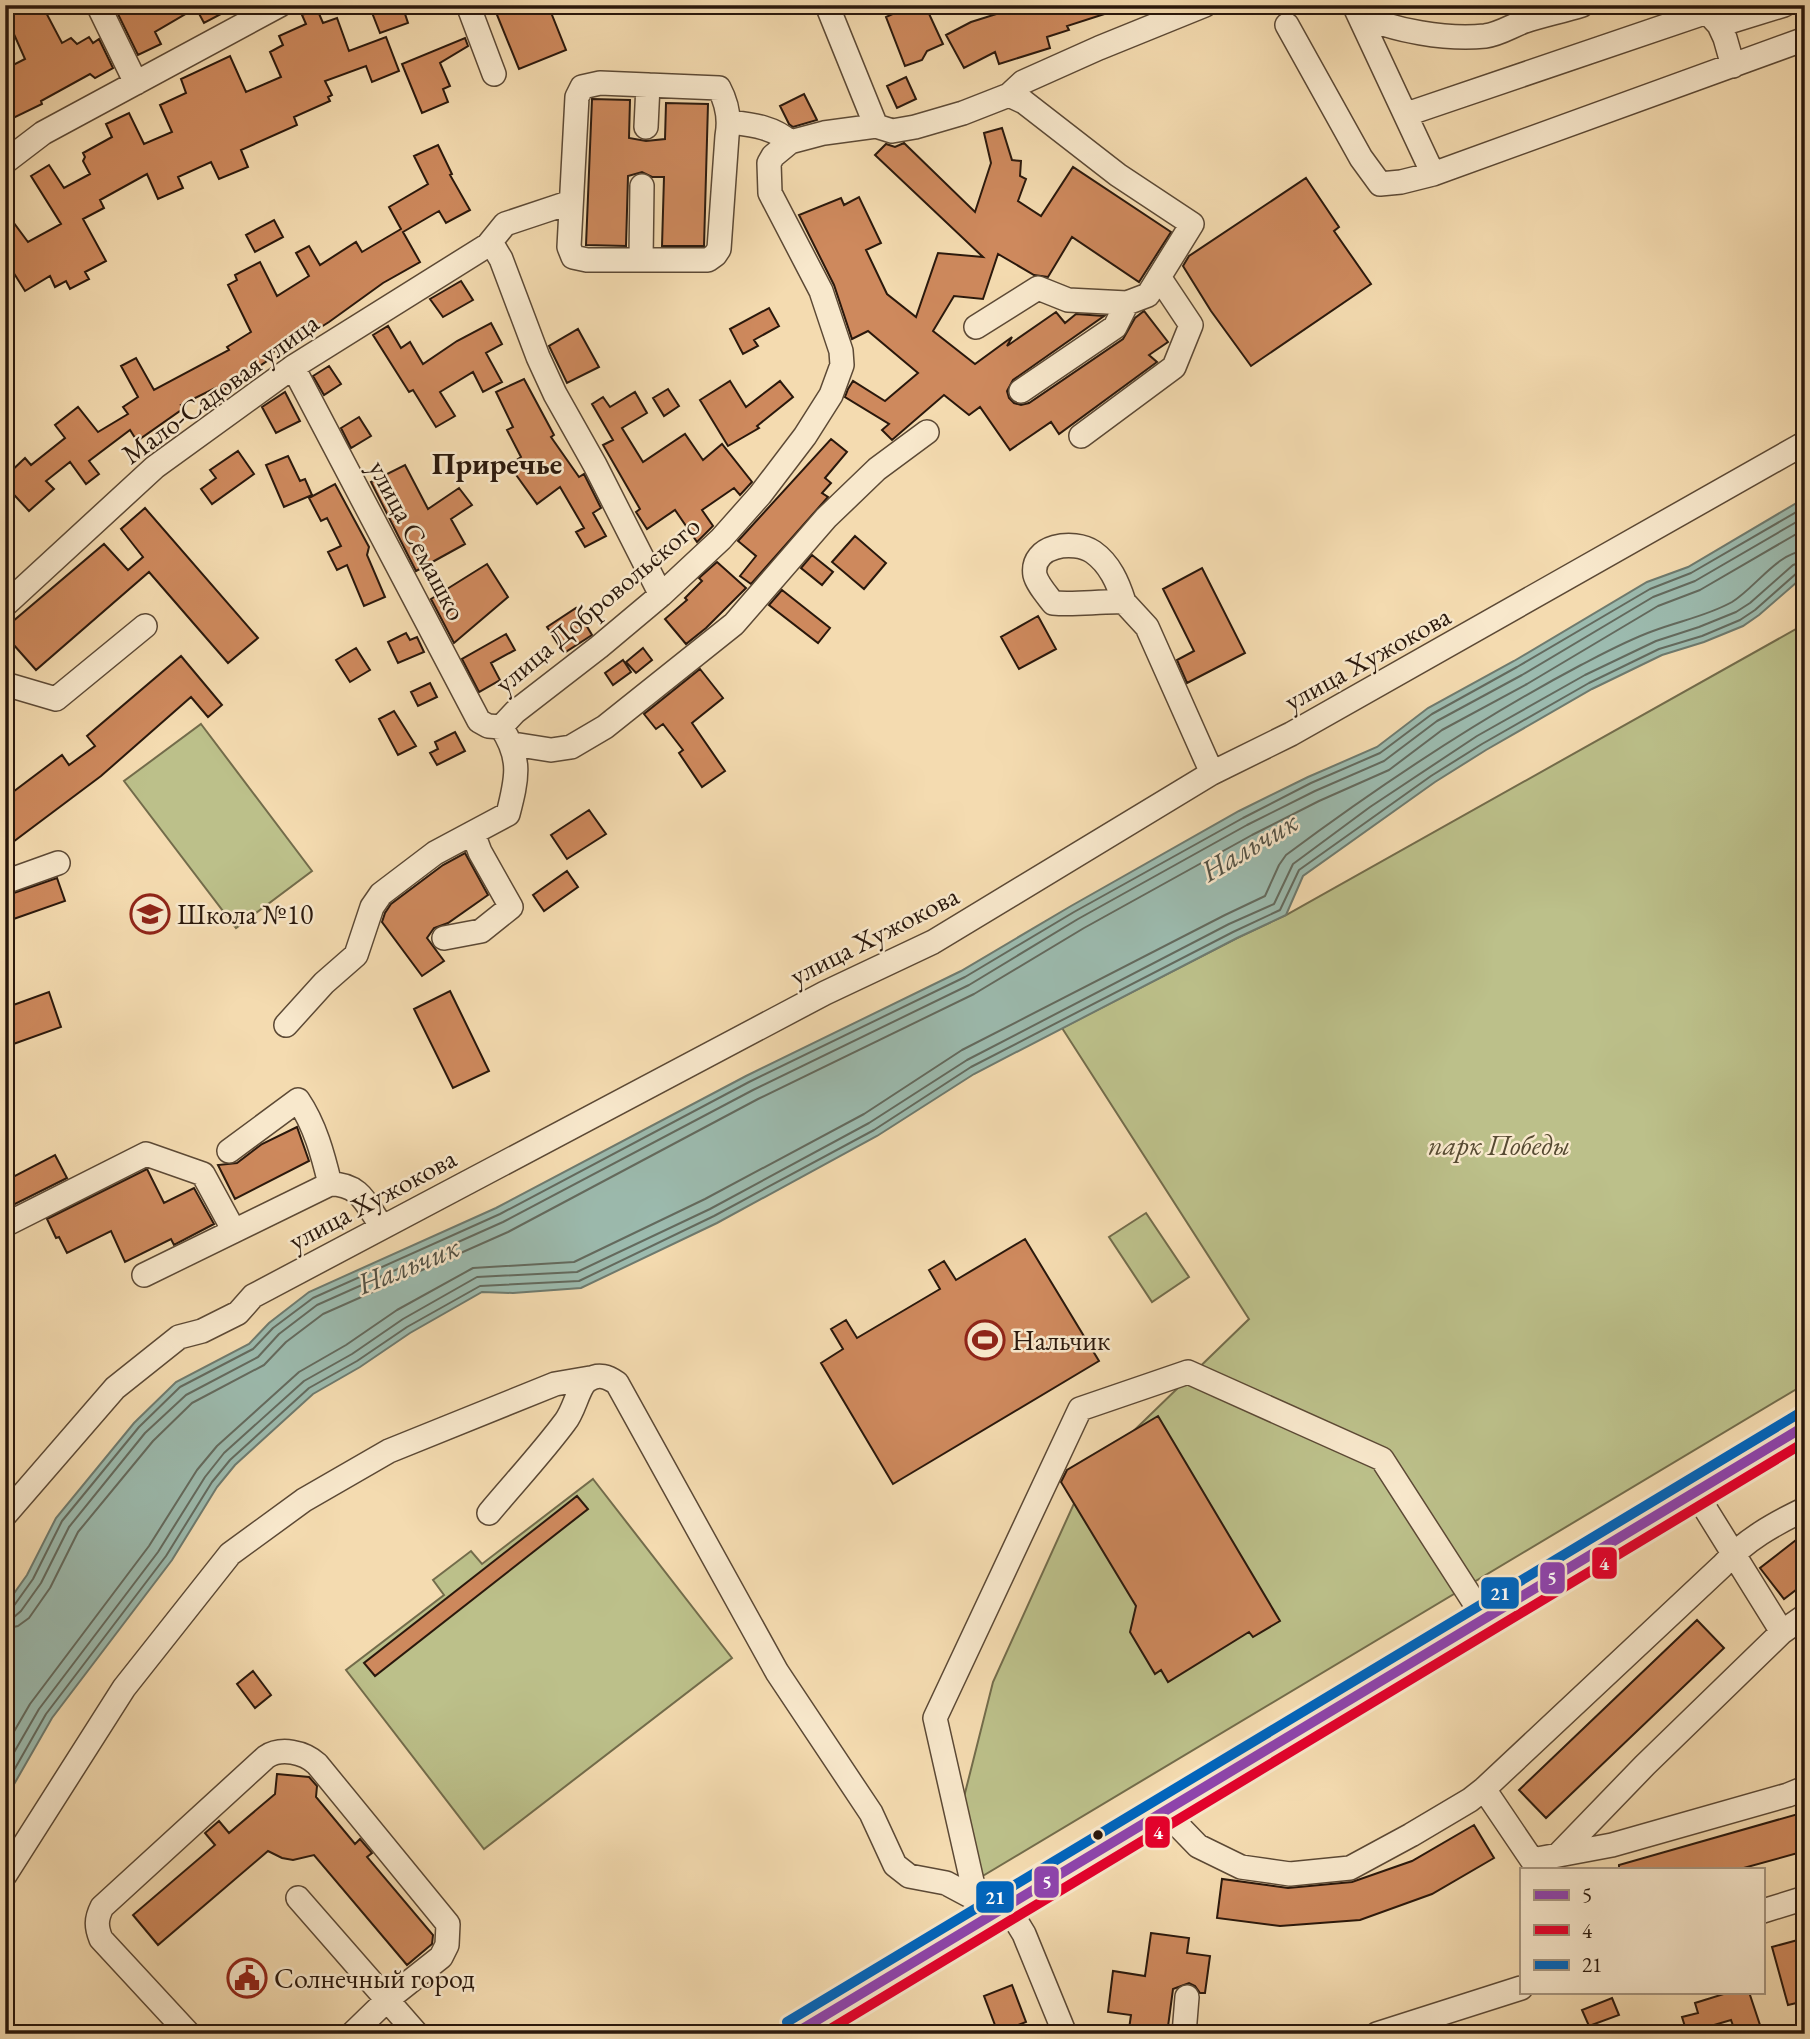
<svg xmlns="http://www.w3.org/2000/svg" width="1810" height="2039" font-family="'EB Garamond',serif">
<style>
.green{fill:#bcc08a;stroke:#736c4b;stroke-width:2}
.water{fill:#9cbbaf;stroke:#6e7a6e;stroke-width:2}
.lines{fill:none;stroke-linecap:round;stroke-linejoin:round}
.shore{stroke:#636a5e;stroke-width:2}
.building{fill:#ce895d;stroke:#2a180c;stroke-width:2}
.minor-casing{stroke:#5c4935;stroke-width:26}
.major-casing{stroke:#2a180c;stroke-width:33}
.minor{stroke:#f8e8cc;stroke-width:23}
.major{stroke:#eabe78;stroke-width:30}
.bus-1-casing{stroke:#f8e8cc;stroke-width:16}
.bus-2-casing{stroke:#f8e8cc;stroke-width:16}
.bus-3-casing{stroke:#f8e8cc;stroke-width:16}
.bus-1{stroke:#8e44ad;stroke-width:10}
.bus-2{stroke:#e4002b;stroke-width:10}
.bus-3{stroke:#0065bd;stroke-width:10}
.bus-dot{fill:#2a180c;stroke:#f8e8cc;stroke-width:2.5}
.labels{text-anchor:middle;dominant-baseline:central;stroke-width:5;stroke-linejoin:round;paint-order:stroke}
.street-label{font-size:28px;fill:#2a180c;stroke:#f8e8cc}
.poi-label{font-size:28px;fill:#2a180c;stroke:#f8e8cc;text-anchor:start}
.park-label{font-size:28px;font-style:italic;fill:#564a32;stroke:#f8e8cc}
.neighbourhood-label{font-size:30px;font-weight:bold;fill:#2a180c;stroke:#f8e8cc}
.water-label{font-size:30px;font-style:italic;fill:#525145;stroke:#f8e8cc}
.line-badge{stroke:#f8e8cc;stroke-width:2.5}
.badge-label{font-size:19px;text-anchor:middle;font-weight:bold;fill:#fff}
</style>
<rect width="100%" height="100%" fill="#f4dbb0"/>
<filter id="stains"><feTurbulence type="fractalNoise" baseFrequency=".00286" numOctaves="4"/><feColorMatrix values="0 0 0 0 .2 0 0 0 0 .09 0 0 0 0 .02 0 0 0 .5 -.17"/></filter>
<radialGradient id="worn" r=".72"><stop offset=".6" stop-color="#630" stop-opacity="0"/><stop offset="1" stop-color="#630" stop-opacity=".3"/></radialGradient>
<!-- green -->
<path class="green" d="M1805,624V1384L981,1877L964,1797L993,1682L1086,1477L1249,1319L1062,1028L1237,938L1286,915Z
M201,724L312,871L236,928L124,781Z
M1146,1213L1189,1277L1152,1302L1109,1237Z
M593,1479L732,1658L484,1849L346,1670L444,1595L433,1580L471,1551L482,1564Z"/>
<!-- water -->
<path class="water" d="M1805,498V575L1759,615L1743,626L1704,642L1662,655L1592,689L1486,750L1435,782L1303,876L1286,915L1237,938L974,1074L877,1136L717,1223L581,1288L513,1293L482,1292L410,1333L360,1367L313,1394L235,1465L217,1487L172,1560L52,1718L5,1800V1606L27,1575L56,1518L134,1423L176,1382L249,1344L269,1323L309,1292L496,1208L746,1076L961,971L1071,906L1239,811L1308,777L1377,747L1428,708L1514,661L1647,582L1688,567Z"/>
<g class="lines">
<!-- shore -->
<path class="shore" d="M5,1609L13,1607L33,1579L62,1521L139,1427L180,1387L253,1349L273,1328L313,1298L500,1214L749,1082L965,977L1074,912L1243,818L1311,783L1380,753L1432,714L1517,667L1650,589L1691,573L1805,507
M5,1618L14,1617L21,1611L41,1583L69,1527L145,1433L186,1395L258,1357L279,1334L317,1305L503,1222L753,1090L969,985L1078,919L1247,825L1315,791L1384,761L1437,721L1522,675L1653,597L1695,581L1805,517
M5,1629L18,1626L29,1618L50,1588L78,1532L153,1441L192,1403L264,1365L286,1342L323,1314L508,1232L758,1099L974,994L1084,928L1252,835L1319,801L1389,770L1442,730L1527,684L1658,606L1700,590L1805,529
M5,1747L30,1704L149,1546L197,1470L217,1446L299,1372L346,1345L397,1310L473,1268L574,1262L705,1199L864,1114L962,1050L1225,915L1265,896L1279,865L1286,855C1380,785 1477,720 1581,665C1604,653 1628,640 1653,631C1679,621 1707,616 1732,602C1755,588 1778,552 1805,551
M5,1768L39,1709L158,1552L205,1477L224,1453L304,1381L352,1354L403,1319L477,1277L577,1272L710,1209L869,1123L967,1060L1229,924L1274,904L1293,864L1370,807L1477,736L1585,675L1656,641L1699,627L1736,612L1750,603L1793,565L1805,561
M5,1786L46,1714L166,1556L212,1482L230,1460L309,1388L357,1361L407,1327L480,1286L579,1281L714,1216L874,1130L971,1067L1233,932L1280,910L1299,870L1431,776L1482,744L1589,683L1659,649L1702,636L1740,620L1755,610L1798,572L1805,570"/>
</g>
<!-- building -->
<path class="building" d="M5,5H42L62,43L71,38L77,44L89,37L93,43L99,39L113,68L95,78L90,74L41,101L42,104L5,122V69L25,59L5,14Z
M122,5H238L204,23L196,8L155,32L161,44L138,55L115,8Z
M369,5H402L408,23L380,33Z
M493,5H548L566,50L519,69Z
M892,5H925L943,44L927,51L922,60L905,66L886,17L895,13Z
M1025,5H1122L1123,8L1067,26L1069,30L1047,37L1050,48L999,64L995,52L964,68L946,35L971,22Z
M317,9L323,23L337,18L349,51L386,37L399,71L372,82L366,66L325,81L332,95L328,97L330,101L294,117L297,125L241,150L248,167L219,179L211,162L178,177L183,188L158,199L147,174L100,200L104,208L83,219L106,261L85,272L89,279L70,289L66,281L55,287L50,276L25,291L5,259V211L28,242L61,224L31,176L49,165L64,188L90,174L83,161L85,157L83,153L112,137L106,124L129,113L144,144L172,132L160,105L186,93L181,79L230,56L246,92L281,77L270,52L283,45L279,36L306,24L302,15Z
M465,38L468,46L440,63L450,86L443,89L448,102L422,113L402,64Z
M906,77L916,99L897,108L887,86Z
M804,94L817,120L793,127L789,124L780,106Z
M592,99L630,100L629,138L646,141L665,139L666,103L708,104L704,246H662L664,177H652L642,172L628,176L626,246L586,245Z
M1002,128L1012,160L1021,161L1020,176L1026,179L1018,201L1041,216L1073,167L1171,232L1139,282L1072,237L1048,277L1034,275L998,254L983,299L954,296L933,331L975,364L1012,337L1007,346L1056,312L1065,323L1076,314L1104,316L1013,380L1007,391L1009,398L1014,403L1021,405L1029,403L1123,339L1135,318L1144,311L1168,342L1149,355L1157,362L1059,434L1051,422L1010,450L980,407L969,415L944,395L892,440L882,430L889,424L845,397L848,389L853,381L885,401L918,373L868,331L852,339L834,285L799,215L841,198L844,205L859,197L881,243L866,250L887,294L916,317L938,253L983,257L875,155L886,144L895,147L904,143L975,212L991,163L984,133Z
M438,145L452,174L450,175L470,210L446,223L439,211L403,232L420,262L383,283L329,322L302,339L300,336L264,358L267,361L218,394L215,388L181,405L184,408L137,441L130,430L89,461L99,474L86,484L70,462L46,481L54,489L29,511L5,485V477L25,458L31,465L65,438L55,425L78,407L98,432L128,414L123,407L138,397L121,366L136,358L154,390L229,350L227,347L251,332L228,285L237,280L235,275L260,262L277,296L309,276L296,253L309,246L320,265L356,242L362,252L401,229L389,207L428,184L414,156Z
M1306,178L1339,227L1334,231L1371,284L1251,366L1211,311L1183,266L1189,256Z
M274,220L283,237L255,252L246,235Z
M461,281L473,300L443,317L430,299Z
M769,308L779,326L754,340L758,346L743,354L730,329Z
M491,323L502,344L486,353L502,382L483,392L473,372L440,392L455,416L436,427L413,390L409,392L373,335L388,326L401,348L410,342L423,364L457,341Z
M578,329L599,367L567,383L549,346Z
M329,366L341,384L324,395L313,376Z
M524,379L554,435L551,437L579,477L584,474L601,508L593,513L606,536L585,547L576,532L584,528L560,487L537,504L509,465L521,457L507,430L513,427L496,392Z
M730,381L746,407L780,381L793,397L757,426L759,428L728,446L700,400Z
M668,389L679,406L664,416L653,398Z
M285,392L300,421L276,433L262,407Z
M635,392L647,413L622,428L643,462L685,434L703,460L722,444L752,482L740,495L734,488L702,510L713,526L697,542L675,510L647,529L636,512L640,509L603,445L613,440L592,404L603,397L610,407Z
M359,417L371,436L351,448L341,428Z
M831,439L847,452L825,478L831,483L822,493L828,497L751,584L740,576L756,556L738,541Z
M238,451L254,474L212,504L201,489L216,478L210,470Z
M288,456L300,481L305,479L312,495L284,507L266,465Z
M405,465L428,509L459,488L472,505L451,519L465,544L416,571L371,482Z
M335,484L369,547L367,555L385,597L364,606L347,565L337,570L328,552L341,546L327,518L321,521L309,498Z
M145,508L258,638L228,663L149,572L36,670L5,635V628L104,544L128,570L143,557L121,529Z
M855,536L886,563L864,589L832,562Z
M812,555L833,572L822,585L801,568Z
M717,562L746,588L706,628L686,644L665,619L687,600L685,598L702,581L699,578Z
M487,564L508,597L454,643L431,599Z
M1202,568L1245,653L1187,683L1177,660L1194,651L1163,589Z
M782,590L830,628L818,643L769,605Z
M576,608L592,635L564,653L547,627Z
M1038,616L1056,649L1019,669L1001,637Z
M406,633L410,640L417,637L424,652L398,663L388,642Z
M506,634L515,650L491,663L500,680L479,692L462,659Z
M356,648L370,670L350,682L336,660Z
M643,648L652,660L636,673L626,662Z
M181,656L222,705L208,717L191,697L101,776L5,848V798L62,755L69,765L95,746L87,736Z
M623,660L631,672L613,685L605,673Z
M700,669L723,698L692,723L725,771L702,787L679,753L683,750L663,724L656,729L644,714Z
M430,683L437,697L418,706L411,692Z
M394,711L416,746L398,755L379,719Z
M455,732L465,751L437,765L430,753L438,749L435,742Z
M589,810L606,834L567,859L551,835Z
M465,853L488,895L448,923L434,928L427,938L444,961L422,976L382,922L385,913L391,904L443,865Z
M567,871L578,887L544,911L533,895Z
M57,878L65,901L5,922V896Z
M450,991L489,1071L453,1088L414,1009Z
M49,992L61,1027L5,1047V1008Z
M297,1127L309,1161L235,1199L218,1165L237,1163L262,1144Z
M55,1155L67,1178L5,1209V1181Z
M147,1169L164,1203L194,1188L214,1224L174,1245L171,1239L125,1262L111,1231L67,1253L59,1237L56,1238L47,1219Z
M1025,1239L1099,1361L893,1484L821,1363L843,1349L831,1329L846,1320L857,1338L940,1289L929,1270L944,1261L956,1280Z
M1158,1416L1280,1621L1253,1637L1249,1632L1168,1682L1161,1670L1155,1674L1130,1632L1136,1606L1061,1482L1067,1470Z
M577,1496L588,1509L375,1676L364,1663Z
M1805,1533V1583L1784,1599L1760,1568Z
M1697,1620L1724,1648L1546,1818L1519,1790Z
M253,1671L271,1695L255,1708L237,1684Z
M277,1774L309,1777L317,1786L316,1797L355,1844L360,1839L372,1853L367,1857L433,1935L432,1944L407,1965L314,1855L293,1860L282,1858L268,1851L158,1945L133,1915L215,1845L205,1833L219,1821L229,1833L275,1794Z
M1805,1812V1851L1740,1869H1619V1865Z
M1474,1825L1494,1858L1432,1894L1360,1920L1280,1926L1217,1918L1222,1879L1288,1888L1352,1882L1412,1861Z
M1151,1933L1189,1938L1187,1953L1210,1956L1205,1993H1200L1195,1986L1189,1983L1173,1989L1167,2034L1129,2029L1131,2015L1108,2012L1113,1971L1145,1976Z
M1805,1938V2001L1788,2005L1772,1947Z
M1012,1985L1026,2022L998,2033L984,1996Z
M1723,1992H1749L1763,2034H1736L1731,2020L1687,2033L1682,2017L1698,2013L1695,2003L1724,1994Z
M1612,1998L1619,2015L1589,2026L1582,2010Z"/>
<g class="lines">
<!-- minor casing -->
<g class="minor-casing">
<path id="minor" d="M98,5L136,83
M468,5L494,74
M827,5L876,126
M1359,14C1392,31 1448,40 1485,36C1500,34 1511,26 1525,21C1544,15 1563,11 1582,5
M1287,25L1361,158L1380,184L1401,182L1433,174L1354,5
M1719,25L1725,38L1733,66
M600,83L719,88C727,103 730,120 727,136L719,249L715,255L708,260H587L573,257L569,247L577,97L582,87Z
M1407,114L1707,12L1719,25L1784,5
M730,122C753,125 773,127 790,142
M646,127L648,85
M5,162L43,133L280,5
M1433,174L1805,39
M488,245L495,249L501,259L538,357L555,394L595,465L661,595
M641,260L642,186
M976,327L1038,288L1068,300L1127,303L1148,295L1192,224L1118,175L1024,102L1009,95
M293,367L479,721L488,726L501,727
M1021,391L1115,327L1127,303
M1081,436L1174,367L1191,325L1159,277
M1124,602C1118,583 1110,564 1093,552C1074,539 1030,545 1035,575C1037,584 1047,595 1053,603C1077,605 1100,601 1124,602L1147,627L1212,773
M5,605L155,467L293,367L488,245L505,224L571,202
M5,684L56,699L145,626
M513,744L551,750L571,747L605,727L734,624L826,518L877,469L927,432
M5,882L58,863
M444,938L481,931L511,907L480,852L473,833
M286,1025L324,983L356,955L372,907L381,894L435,853L508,814C517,779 522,758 501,727L515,712L599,647L661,595L721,539L760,495L805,436L831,395L842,365L841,351L821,291L770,193L769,163L773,156L790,142L824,133L876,126L892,131L915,127L963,113L1009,95L1023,82L1099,48L1205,5
M330,1184C361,1184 366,1204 382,1227
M5,1225L146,1154L203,1174L234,1231
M144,1275L330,1184C323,1155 315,1125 298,1100L229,1151
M1695,1492L1782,1632L1805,1616
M489,1513C514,1483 542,1453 565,1422C575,1410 578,1386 588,1380C599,1373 608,1377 617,1383L777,1672L871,1813L895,1865L909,1876L946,1883L976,1899
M5,1515L115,1388L179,1337L202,1331L238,1313L253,1296L825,993L933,942L1212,773L1291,734L1805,443
M1484,1789L1532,1860L1612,1845L1788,1795L1805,1788
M1164,1811L1198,1846L1241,1867L1290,1874L1350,1868L1411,1835L1470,1800L1484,1789L1722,1566C1745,1540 1774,1524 1805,1509
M1558,1855L1645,1765L1782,1632
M5,1875L124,1688L230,1554L304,1500L389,1451L555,1384L590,1378
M298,1898L417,2034
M1007,1906L1024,1934L1065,2034
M1763,1911L1805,1898
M981,1921L935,1718L1080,1409L1188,1372L1382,1459L1485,1619
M189,2034L101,1939C96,1927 96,1919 102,1907L266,1757C281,1747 304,1752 317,1764L448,1924L447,1945L441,1957L388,1999L352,2034
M1184,2034L1187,1997
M1377,2034L1521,1988"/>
</g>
<!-- major casing -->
<g class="major-casing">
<path id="major" d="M794,2034L1805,1426"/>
</g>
<!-- minor -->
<use href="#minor" class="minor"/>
<!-- major -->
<use href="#major" class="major"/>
<!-- bus-1 casing -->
<g class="bus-1-casing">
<path id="bus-1" d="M794,2034L1805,1426"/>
</g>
<!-- bus-2 casing -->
<g class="bus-2-casing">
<path id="bus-2" d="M822,2034L1805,1442"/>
</g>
<!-- bus-3 casing -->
<g class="bus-3-casing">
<path id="bus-3" d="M787,2022L1798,1414"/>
</g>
<!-- bus-1 -->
<use href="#bus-1" class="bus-1"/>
<!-- bus-2 -->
<use href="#bus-2" class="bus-2"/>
<!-- bus-3 -->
<use href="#bus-3" class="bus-3"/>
</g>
<!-- icons -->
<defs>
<g id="school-ring" transform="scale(2.0125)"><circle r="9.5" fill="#f8e8cc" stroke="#8f2418" stroke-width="1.5"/><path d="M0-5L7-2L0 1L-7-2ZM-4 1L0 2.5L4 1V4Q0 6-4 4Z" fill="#8f2418"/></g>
<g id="stadium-ring" transform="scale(2.0125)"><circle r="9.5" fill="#f8e8cc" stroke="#8f2418" stroke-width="1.5"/><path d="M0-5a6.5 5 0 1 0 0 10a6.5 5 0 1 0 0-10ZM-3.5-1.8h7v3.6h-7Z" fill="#8f2418"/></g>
<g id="civic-ring" transform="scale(2.0125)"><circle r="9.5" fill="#f8e8cc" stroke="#8f2418" stroke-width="1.5"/><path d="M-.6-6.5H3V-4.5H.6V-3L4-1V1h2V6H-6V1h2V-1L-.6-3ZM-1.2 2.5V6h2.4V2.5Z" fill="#8f2418"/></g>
</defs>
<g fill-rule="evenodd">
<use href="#school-ring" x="150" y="914"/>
<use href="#stadium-ring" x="985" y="1340"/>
<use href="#civic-ring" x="247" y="1978"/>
</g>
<!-- markers -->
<circle class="bus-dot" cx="1098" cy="1835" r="6"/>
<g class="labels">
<!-- street labels -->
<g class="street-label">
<text transform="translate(220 388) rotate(-36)">Мало-Садовая улица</text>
<text transform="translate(418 540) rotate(62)">улица Семашко</text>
<text transform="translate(597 604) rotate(-40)">улица Добровольского</text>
<text transform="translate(1367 658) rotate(-29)">улица Хужокова</text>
<text transform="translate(874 935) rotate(-27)">улица Хужокова</text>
<text transform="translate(372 1199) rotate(-28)">улица Хужокова</text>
</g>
<!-- poi labels -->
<g class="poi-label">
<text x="177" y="914">Школа №10</text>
<text x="1012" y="1340">Нальчик</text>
<text x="274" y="1978">Солнечный город</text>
</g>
<!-- park labels -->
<g class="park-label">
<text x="1499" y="1145">парк Победы</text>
</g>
<!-- neighbourhood labels -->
<g class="neighbourhood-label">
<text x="497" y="463">Приречье</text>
</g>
<!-- water labels -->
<g class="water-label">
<text transform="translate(1249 846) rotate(-31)">Нальчик</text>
<text transform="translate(408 1265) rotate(-22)">Нальчик</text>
</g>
</g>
<g class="line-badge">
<rect x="1591" y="1546" width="27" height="34" rx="7" fill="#e4002b"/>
<rect x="1539" y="1561" width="27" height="34" rx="7" fill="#8e44ad"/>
<rect x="1480" y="1576" width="40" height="34" rx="7" fill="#0065bd"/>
<rect x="1144" y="1815" width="27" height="34" rx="7" fill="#e4002b"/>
<rect x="1033" y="1865" width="27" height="34" rx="7" fill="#8e44ad"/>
<rect x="975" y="1880" width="40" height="34" rx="7" fill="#0065bd"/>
</g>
<g class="badge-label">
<text x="1604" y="1570">4</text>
<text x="1552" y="1585">5</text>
<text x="1500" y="1600">21</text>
<text x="1158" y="1839">4</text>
<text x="1047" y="1889">5</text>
<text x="995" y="1904">21</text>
</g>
<!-- margin -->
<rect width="1810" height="2039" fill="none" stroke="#f4dbb0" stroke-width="28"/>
<rect x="7" y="7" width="1796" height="2025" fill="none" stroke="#2a180c" stroke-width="3.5"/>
<rect x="14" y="14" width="1782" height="2011" fill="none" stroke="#2a180c" stroke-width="2"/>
<!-- legend -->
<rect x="1520" y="1868" width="245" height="126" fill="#f8e8cc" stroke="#a6957f" stroke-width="2"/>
<rect x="1534" y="1890" width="35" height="10" fill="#8e44ad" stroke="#a6957f" stroke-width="2"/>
<text x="1582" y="1902" font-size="21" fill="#2a180c">5</text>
<rect x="1534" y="1925" width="35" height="10" fill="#e4002b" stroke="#a6957f" stroke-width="2"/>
<text x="1582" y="1938" font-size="21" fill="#2a180c">4</text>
<rect x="1534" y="1960" width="35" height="10" fill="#0065bd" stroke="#a6957f" stroke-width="2"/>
<text x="1582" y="1972" font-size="21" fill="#2a180c">21</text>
<rect width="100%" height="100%" filter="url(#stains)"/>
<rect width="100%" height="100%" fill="url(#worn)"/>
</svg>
